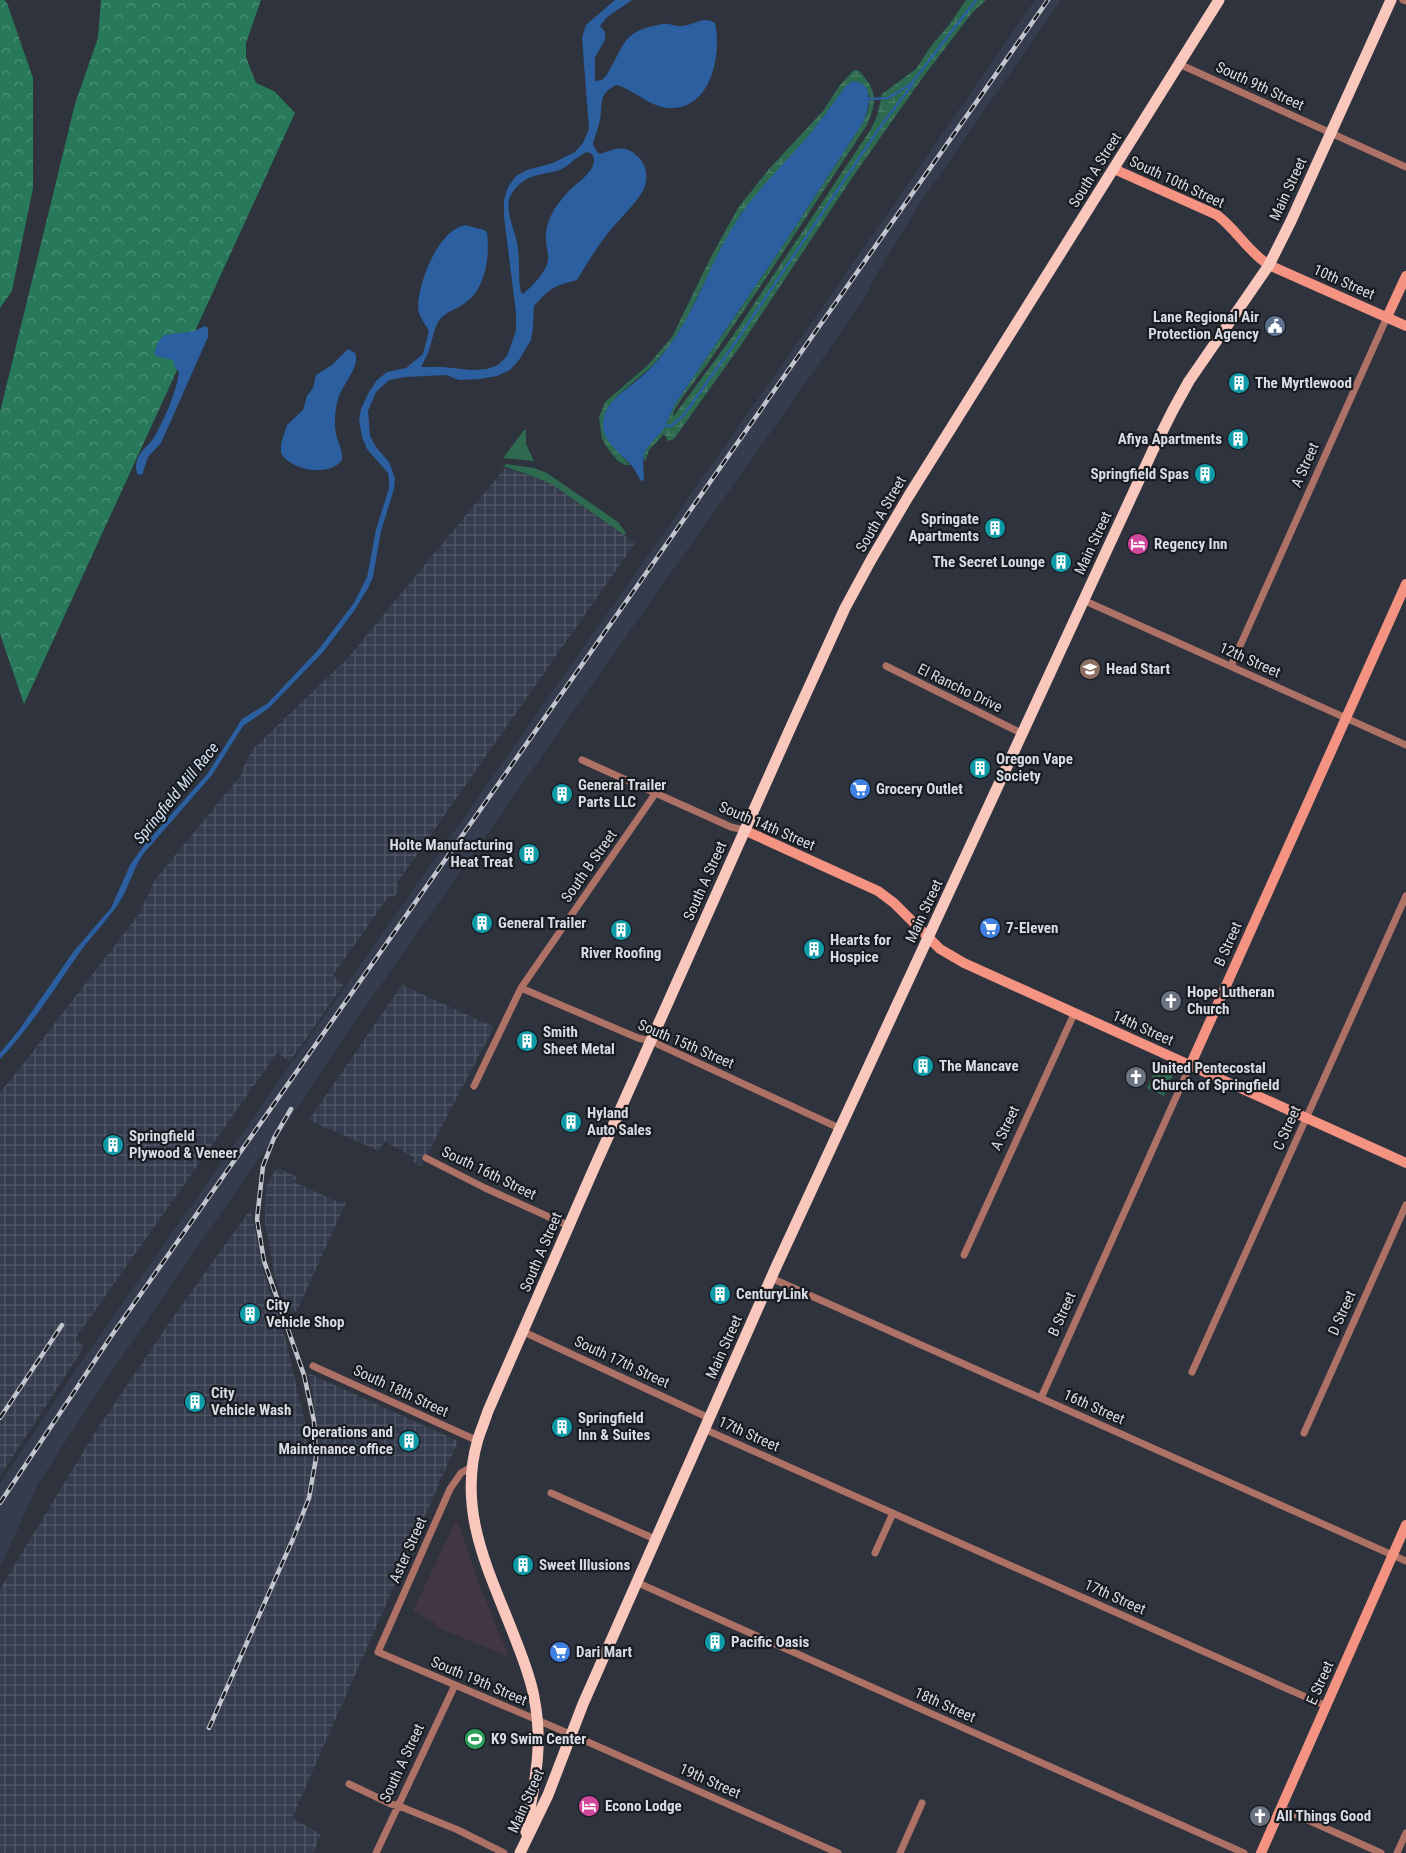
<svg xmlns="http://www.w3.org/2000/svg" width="1406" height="1853" font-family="'Roboto Condensed',sans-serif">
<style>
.commercial{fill:#423544}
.industrial{fill:url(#industrial-grid)}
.built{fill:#353c4d}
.green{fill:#2d6a50}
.forest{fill:url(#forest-crowns)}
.wetland{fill:url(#wetland-marsh)}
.water{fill:#2b5f9f;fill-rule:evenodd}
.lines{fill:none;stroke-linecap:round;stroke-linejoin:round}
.stream{stroke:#2b5f9f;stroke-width:2.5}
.street{stroke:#ae7166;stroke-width:7}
.secondary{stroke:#f49381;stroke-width:10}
.primary{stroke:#fac7bc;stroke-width:11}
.rail-casing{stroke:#c2c5cd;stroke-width:4.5}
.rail{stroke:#181b20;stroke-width:2.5;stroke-dasharray:8;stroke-linecap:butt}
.labels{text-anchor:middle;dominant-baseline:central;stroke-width:4.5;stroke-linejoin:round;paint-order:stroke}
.street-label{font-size:15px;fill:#d8dbe3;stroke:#181b20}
.poi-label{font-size:15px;font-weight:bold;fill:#d8dbe3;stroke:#181b20;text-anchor:start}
.water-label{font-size:16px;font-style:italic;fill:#d3e1f3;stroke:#181b20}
</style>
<defs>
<pattern id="industrial-grid" width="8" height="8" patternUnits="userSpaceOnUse" patternTransform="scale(1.25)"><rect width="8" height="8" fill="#353c4d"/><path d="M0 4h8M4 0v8" fill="none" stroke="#525866"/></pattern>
<pattern id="forest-crowns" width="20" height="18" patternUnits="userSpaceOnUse" patternTransform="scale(1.25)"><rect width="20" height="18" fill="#277959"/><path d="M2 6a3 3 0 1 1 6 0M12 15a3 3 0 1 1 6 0" fill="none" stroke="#509279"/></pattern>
<pattern id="wetland-marsh" width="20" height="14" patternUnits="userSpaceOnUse" patternTransform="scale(1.25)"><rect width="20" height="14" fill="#2d6a50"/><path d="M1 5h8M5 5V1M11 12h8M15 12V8" fill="none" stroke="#4b7f69"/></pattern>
</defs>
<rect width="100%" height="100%" fill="#2e333e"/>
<!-- commercial -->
<path class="commercial" d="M455,1522H458L480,1586L509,1657L434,1626L435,1623L413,1611Z"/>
<!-- industrial -->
<path class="industrial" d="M505,468L535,477L553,485L635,543L397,883L399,891L396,895L388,897L333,975L343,985L301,1046L290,1061L277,1053L75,1339L84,1347L0,1476V1092L21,1067L139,914L155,880L241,775L247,759L254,748L347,659Z
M402,985L494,1027L421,1166L413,1162L415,1158L384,1141L379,1151L309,1120Z
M277,1168L297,1177L294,1182L338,1202H346L297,1311L288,1314L275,1278L265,1222L266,1186Z
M251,1209L263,1271L283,1329L288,1350L304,1418L310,1457L318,1460V1434L313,1395L308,1373L458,1441L292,1818L321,1834L313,1853H0V1589L96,1431L176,1313Z"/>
<!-- built -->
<path class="built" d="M1035,0H1061L923,199L879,270L866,295L814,371L663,584L347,1033L280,1134L261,1155L99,1390L38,1484L0,1568V1484L75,1371L831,295Z"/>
<!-- green -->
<path class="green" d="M524,430H526V444L534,461L503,458Z
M507,464L534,468L547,473L618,522L626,533L624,535L553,485L535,477L503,466Z
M1158,1065L1174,1072L1164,1096L1147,1088Z"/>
<!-- forest -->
<path class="forest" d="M0,0H4L7,3L33,78V188L12,291L0,308Z
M101,0H261L246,43V57L256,83L274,91L295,113L24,704L0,634V412L75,104L98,38Z"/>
<!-- wetland -->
<path class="wetland" d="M966,0H986L972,13L923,77L854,175L743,342L674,439L668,441L664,434L649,450L645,462C639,449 659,436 665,426C669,419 671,411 675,404L782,247L862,124L868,111L870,96L859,82L853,81L846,86L811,133L743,211L723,244L686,320L672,343L651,367L618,395L607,408L603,422L611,444L630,465H625L618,461L608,449L602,439L599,417L605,402L648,365L672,337L711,257L738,208L769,169L823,111L840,85L854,70L859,71C878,91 877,101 867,125L766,278L706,366L682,398L674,411L673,417L732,337L871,129L877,116L882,94L916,69L931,46L949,25Z"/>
<!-- water -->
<path class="water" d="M615,0H632L607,17L600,26L605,32V40L595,57V81L602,80L606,76C626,45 620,31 663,24C669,23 676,27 682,26C695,25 704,15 715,23C722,55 711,111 668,108C648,106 635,90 616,85C598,94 603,103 600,120C598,128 595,136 593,144L597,152L600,154C613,149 625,144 636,155C646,163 648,174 645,186C641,199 618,220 609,232C597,247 587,263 577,280C552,287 551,287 534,306L533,328L531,340L519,360L510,370L497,376L479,379L459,380L446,375L405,377L389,380L376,392L368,411L370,436L376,447L389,462L395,478L394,489L381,531L373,577L368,588L354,611L323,652L269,708L243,726L212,775L144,853C134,867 130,883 122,898C111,916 95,932 82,949C56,986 31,1027 0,1059V1053L19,1030L74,951L111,908L130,865L145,844L208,773L242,719L267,704L319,649L354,603L367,577L376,530L389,488V480L388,473L367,449L362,437L359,420L361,409L369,392L377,380L387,372L406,368L423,354L429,331C425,323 418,316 418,307C418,284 437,233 462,226C466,224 469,226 473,227C478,229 482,228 487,232C490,255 486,289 465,303C458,309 449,310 442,317C434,324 433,340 429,350C427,356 424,361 421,367H443L471,370L487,369L498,365L507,356L516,331V313L504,217V200L508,187L516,176L527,170L553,163L575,152L583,143L589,129L582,38L586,25ZM587,152L592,154C601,169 576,183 567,193C563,197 559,203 555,208C549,218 545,229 546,241C546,247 549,254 548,260C546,273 533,285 523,294L521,292C518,278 520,263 518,249C517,234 506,216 509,200C510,194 517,186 522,182C534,173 549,174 562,169C571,164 578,155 587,152Z
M853,81C876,82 869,111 862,124L782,247L675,404L663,430L650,444L645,451L643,460L644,480L641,481C638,476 635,469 631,465C620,452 601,441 603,422C605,402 622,393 635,382C645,374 654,365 662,355C695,316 708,265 736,222C754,193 779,169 802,143C818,125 831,106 846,86Z
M205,326L208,328V337L165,434L161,443L148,457L142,475L137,474C132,453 149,448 156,434C165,418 177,390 179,372L175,367L173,360L156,356L154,353L158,342L164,335L194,331Z
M348,349L355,353C361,366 342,385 338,399C335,410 334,422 336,434C338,443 343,451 342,460C330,477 291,471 281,453V444L287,425L303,410L307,396L313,388L316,375L332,365Z"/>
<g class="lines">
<!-- stream -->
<path class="stream" d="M869,99L888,98L911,84L976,0
M663,425L671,426L683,416L737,340L878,130L912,85"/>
<!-- street -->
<path class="street" d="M1403,0L1406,1
M1179,64L1406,167
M1083,600L1406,745
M886,666L1021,733
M1231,666L1387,317
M582,760L731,827L744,830
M521,988L638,1038L651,1041L839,1128
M474,1086L521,988L655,794
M426,1158L485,1188L569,1226
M964,1255L1074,1014
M771,1278L1406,1561
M524,1332L709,1418
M313,1366L478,1441
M1192,1372L1406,896
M1041,1398L1190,1066
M704,1429L1326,1706
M1304,1433L1406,1205
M473,1466L461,1473L450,1489L378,1652L570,1734L838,1853
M551,1493L655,1539
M875,1553L893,1513
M636,1582L1244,1853
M349,1784L391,1804L399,1806L458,1830L504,1853
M1281,1808L1381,1853
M376,1853L455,1685
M900,1853L922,1803
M1397,1853L1406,1833"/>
<!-- secondary -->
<path class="secondary" d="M1114,169L1217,215C1237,230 1248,252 1269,265L1406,326
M1387,317L1406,276
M744,830L878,891L894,903L940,949L964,963L1406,1163
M1190,1066L1406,584
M1261,1853L1406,1525"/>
<!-- primary -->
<path class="primary" d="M526,1832C534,1784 544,1747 534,1697C530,1675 521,1654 513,1633C488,1569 457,1510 478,1439C481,1430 485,1420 488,1411L591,1175L794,720L845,608L871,560L908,497L1219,0
M520,1853L548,1795L583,1704L776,1267L1153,450L1173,410L1189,381L1269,265L1291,221L1391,0"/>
<!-- rail casing -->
<g class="rail-casing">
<path id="rail" d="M0,1418L62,1325
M0,1503L112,1335L1048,0
M209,1728L293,1539L309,1498L316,1458L314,1421L304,1375L264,1261L257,1219L263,1166L274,1138L291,1109"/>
</g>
<!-- rail -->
<use href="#rail" class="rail"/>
</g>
<!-- icons -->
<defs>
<g id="civic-disc" transform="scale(1.125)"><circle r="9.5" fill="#5c6f8a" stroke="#181b20"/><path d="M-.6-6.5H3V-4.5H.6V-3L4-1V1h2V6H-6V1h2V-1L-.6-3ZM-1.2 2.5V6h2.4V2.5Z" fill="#fff"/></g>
<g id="building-disc" transform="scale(1.125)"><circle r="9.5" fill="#0f9aa8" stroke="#181b20"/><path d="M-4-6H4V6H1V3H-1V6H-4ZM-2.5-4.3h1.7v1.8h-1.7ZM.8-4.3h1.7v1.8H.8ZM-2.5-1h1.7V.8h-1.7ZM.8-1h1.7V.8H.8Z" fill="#fff"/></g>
<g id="hotel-disc" transform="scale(1.125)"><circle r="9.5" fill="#d1479c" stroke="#181b20"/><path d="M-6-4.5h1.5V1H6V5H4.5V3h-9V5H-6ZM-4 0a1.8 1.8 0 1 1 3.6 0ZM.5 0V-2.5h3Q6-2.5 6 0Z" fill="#fff"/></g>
<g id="school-disc" transform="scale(1.125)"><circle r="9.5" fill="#8d6e63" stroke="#181b20"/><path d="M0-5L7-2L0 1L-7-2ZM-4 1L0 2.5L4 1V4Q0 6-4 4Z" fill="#fff"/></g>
<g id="supermarket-disc" transform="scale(1.125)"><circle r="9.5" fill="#3f7fe0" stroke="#181b20"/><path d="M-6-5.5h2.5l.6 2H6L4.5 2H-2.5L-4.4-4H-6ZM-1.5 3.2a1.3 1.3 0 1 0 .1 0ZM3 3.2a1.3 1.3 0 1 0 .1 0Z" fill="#fff"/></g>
<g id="church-disc" transform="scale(1.125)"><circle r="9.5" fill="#6b7280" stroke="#181b20"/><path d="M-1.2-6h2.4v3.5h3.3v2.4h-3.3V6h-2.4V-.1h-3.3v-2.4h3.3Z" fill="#fff"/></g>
<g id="stadium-disc" transform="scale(1.125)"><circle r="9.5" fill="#2e9e5b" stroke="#181b20"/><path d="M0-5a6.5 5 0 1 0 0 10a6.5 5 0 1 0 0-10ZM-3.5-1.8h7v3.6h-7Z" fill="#fff"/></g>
</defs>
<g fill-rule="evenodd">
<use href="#civic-disc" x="1275" y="326"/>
<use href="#building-disc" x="1239" y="383"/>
<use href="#building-disc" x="1238" y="439"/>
<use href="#building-disc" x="1205" y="474"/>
<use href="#building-disc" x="995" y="528"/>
<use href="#hotel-disc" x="1138" y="544"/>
<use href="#building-disc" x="1061" y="562"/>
<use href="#school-disc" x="1090" y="669"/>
<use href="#building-disc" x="980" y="768"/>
<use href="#supermarket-disc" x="860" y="789"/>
<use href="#building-disc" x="562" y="794"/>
<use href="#building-disc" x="529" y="854"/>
<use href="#building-disc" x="482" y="923"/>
<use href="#supermarket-disc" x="990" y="928"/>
<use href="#building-disc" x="621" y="930"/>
<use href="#building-disc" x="814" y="949"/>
<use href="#church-disc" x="1171" y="1001"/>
<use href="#building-disc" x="527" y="1041"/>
<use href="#building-disc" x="923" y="1066"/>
<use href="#church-disc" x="1136" y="1077"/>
<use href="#building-disc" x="571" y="1122"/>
<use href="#building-disc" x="113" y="1145"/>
<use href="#building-disc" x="720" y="1294"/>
<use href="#building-disc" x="250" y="1314"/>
<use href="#building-disc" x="195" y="1402"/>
<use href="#building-disc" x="562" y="1427"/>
<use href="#building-disc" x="409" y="1441"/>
<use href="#building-disc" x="523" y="1565"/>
<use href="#building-disc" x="715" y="1642"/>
<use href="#supermarket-disc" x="560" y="1652"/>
<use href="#stadium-disc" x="475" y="1739"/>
<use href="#hotel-disc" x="589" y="1806"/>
<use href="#church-disc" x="1260" y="1816"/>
</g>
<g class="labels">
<!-- street labels -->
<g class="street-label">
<text transform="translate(1260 86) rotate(25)">South 9th Street</text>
<text transform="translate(1095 170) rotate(-58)">South A Street</text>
<text transform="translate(1177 182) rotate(25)">South 10th Street</text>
<text transform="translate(1288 189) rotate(-65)">Main Street</text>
<text transform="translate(1344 282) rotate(24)">10th Street</text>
<text transform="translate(1305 465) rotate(-66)">A Street</text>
<text transform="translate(881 514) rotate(-60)">South A Street</text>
<text transform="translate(1093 543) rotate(-65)">Main Street</text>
<text transform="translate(1250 660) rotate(24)">12th Street</text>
<text transform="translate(960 688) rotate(26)">El Rancho Drive</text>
<text transform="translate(767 826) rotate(23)">South 14th Street</text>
<text transform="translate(589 866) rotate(-55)">South B Street</text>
<text transform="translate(705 881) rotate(-66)">South A Street</text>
<text transform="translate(924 911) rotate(-65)">Main Street</text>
<text transform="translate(1228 944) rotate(-66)">B Street</text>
<text transform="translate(1143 1028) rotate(24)">14th Street</text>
<text transform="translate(686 1044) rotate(23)">South 15th Street</text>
<text transform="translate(1005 1128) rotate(-65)">A Street</text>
<text transform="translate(1287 1128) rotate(-66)">C Street</text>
<text transform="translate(489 1173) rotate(26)">South 16th Street</text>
<text transform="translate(541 1252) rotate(-67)">South A Street</text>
<text transform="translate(1342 1313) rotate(-66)">D Street</text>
<text transform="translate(1062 1314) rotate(-66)">B Street</text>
<text transform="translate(724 1347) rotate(-66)">Main Street</text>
<text transform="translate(622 1362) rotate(25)">South 17th Street</text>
<text transform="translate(401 1391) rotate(25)">South 18th Street</text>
<text transform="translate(1094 1407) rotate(24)">16th Street</text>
<text transform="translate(749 1434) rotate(24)">17th Street</text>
<text transform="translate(408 1550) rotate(-66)">Aster Street</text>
<text transform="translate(1115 1597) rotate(24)">17th Street</text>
<text transform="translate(479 1681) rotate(23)">South 19th Street</text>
<text transform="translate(1320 1683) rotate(-66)">E Street</text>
<text transform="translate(945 1705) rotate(24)">18th Street</text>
<text transform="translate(402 1763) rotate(-65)">South A Street</text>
<text transform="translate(710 1781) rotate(24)">19th Street</text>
<text transform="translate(526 1801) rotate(-66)">Main Street</text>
</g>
<!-- poi labels -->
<g class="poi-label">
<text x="1259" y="317" text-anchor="end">Lane Regional Air<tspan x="1259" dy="17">Protection Agency</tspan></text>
<text x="1255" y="383">The Myrtlewood</text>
<text x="1222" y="439" text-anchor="end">Afiya Apartments</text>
<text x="1189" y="474" text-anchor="end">Springfield Spas</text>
<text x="979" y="519" text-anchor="end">Springate<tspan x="979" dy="17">Apartments</tspan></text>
<text x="1154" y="544">Regency Inn</text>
<text x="1045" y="562" text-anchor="end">The Secret Lounge</text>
<text x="1106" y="669">Head Start</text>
<text x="996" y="759">Oregon Vape<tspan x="996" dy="17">Society</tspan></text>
<text x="578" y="785">General Trailer<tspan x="578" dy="17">Parts LLC</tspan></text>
<text x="876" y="789">Grocery Outlet</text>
<text x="513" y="845" text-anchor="end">Holte Manufacturing<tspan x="513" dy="17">Heat Treat</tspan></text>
<text x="498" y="923">General Trailer</text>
<text x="1006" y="928">7-Eleven</text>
<text x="830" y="940">Hearts for<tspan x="830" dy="17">Hospice</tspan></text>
<text x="621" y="953" text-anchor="middle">River Roofing</text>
<text x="1187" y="992">Hope Lutheran<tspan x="1187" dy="17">Church</tspan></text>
<text x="543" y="1032">Smith<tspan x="543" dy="17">Sheet Metal</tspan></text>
<text x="939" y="1066">The Mancave</text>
<text x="1152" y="1068">United Pentecostal<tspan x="1152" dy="17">Church of Springfield</tspan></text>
<text x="587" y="1113">Hyland<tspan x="587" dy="17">Auto Sales</tspan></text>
<text x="129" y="1136">Springfield<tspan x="129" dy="17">Plywood &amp; Veneer</tspan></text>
<text x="736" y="1294">CenturyLink</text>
<text x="266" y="1305">City<tspan x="266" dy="17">Vehicle Shop</tspan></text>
<text x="211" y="1393">City<tspan x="211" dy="17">Vehicle Wash</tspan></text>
<text x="578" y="1418">Springfield<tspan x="578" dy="17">Inn &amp; Suites</tspan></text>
<text x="393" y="1432" text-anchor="end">Operations and<tspan x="393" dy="17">Maintenance office</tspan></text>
<text x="539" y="1565">Sweet Illusions</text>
<text x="731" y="1642">Pacific Oasis</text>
<text x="576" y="1652">Dari Mart</text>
<text x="491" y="1739">K9 Swim Center</text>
<text x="605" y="1806">Econo Lodge</text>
<text x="1276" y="1816">All Things Good</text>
</g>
<!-- water labels -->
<g class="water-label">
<text transform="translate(176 793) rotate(-51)">Springfield Mill Race</text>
</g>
</g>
</svg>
